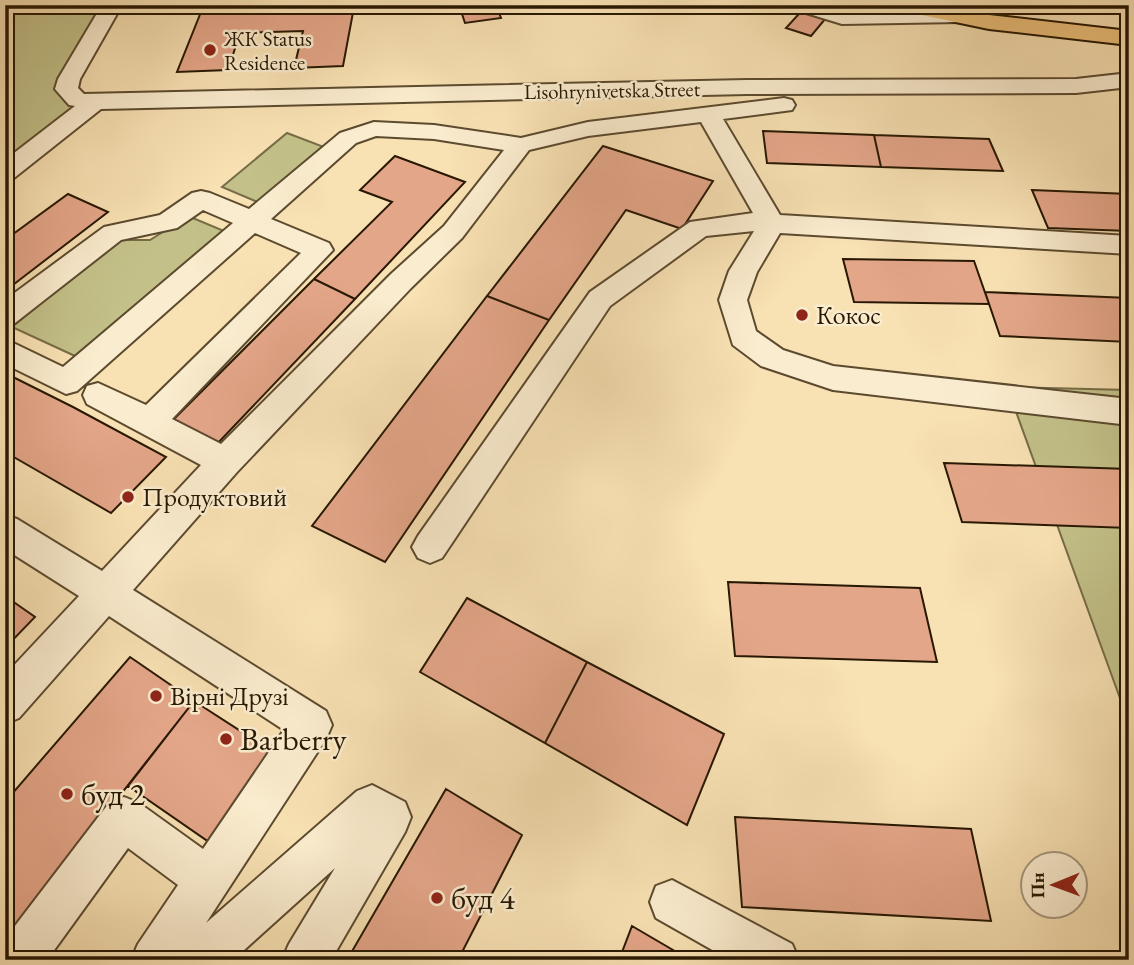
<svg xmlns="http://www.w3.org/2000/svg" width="1134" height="965" font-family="'EB Garamond',serif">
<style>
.green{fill:#c3c189;stroke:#766c46;stroke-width:2}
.building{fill:#e4a689;stroke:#281803;stroke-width:2}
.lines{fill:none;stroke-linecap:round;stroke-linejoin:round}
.minor-casing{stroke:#5c4a2f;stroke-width:4}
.major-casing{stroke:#281803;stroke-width:4}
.minor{fill:#faecce;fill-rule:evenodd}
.major{fill:#ecc07a;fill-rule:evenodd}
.poi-dot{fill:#8f2418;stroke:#faecce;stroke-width:2.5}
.labels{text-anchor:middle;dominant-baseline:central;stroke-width:5;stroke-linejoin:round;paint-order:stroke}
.far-poi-label{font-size:21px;fill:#281803;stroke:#faecce;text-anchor:start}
.far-street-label{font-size:21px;fill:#281803;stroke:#faecce}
.poi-label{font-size:26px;fill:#281803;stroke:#faecce;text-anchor:start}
.near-poi-label{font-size:32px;fill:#281803;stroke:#faecce;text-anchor:start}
</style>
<rect width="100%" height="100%" fill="#f8e1b3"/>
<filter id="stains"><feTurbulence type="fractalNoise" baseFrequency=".00286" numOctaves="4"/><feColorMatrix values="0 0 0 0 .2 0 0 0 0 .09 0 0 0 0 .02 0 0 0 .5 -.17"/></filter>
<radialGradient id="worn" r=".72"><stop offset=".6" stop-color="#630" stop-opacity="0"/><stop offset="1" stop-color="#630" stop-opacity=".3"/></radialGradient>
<!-- green -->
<path class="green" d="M5,5H112L66,89L95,102L5,172Z
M287,133L324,147L260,203L222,187Z
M188,216L224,231L75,356L12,327L118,240H150Z
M1007,387L1129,390V723Z"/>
<!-- building -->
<path class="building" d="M476,5H496L501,18L465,23L461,11L477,9Z
M807,5L836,6L811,36L786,28Z
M354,7L343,66L294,68L303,31L240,33L228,70L177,72L201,12Z
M763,131L874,135L881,167L767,163Z
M874,135L989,139L1003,171L881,167Z
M603,146L713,181L682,229L626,210L549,320L487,296Z
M395,156L465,182L355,299L314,279L392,202L360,190Z
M1032,190L1129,194V231L1048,228Z
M68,194L108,212L5,291V240Z
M843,259L974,261L989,304L854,302Z
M314,279L355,299L217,444L173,420Z
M985,292L1129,298V342L1000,336Z
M487,296L549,320L385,562L312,526Z
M5,373L73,407L166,457L111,513L5,452Z
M944,463L1129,469V528L962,522Z
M728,582L920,588L937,662L735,656Z
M5,596L35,617L5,648Z
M467,598L587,662L545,743L420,672Z
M130,657L194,701L5,942V802Z
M587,662L724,734L687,825L545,743Z
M194,701L273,752L209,842L128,786Z
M446,789L522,835L458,960H347Z
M735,817L971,829L991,921L742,907Z
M632,926L690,960H619Z"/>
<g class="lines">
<!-- minor casing -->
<g class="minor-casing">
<path id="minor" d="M102,5H122L80,79L78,88L84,94L747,80L1076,79L1129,73V87L1076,93L747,94L101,109L14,178L5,180V160L75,106L69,105L55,89L58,79Z
M790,5H822L843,12L961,10L968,12L971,16L968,20L961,22L842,24L793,9Z
M784,98L792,100L795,105L792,110L723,119L780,215L1129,236V254L780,233L757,272L747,300L756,331L783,350L833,366L1129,399V425L833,390L761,366L733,345L719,300L729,271L754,231L706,236L610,306L442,558L430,563L418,558L412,547L418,536L590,292L690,222L753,213L701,122L588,136L529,150L462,238L411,288L237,472L133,590L326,711L332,725L326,739L206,923L357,791L372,785L405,802L411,817L405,832L331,960H282L289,944L335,868L233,960H131L138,944L178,885L128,848L47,960H5V939L109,803L124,797L139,803L203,849L284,730L109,616L19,718L5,724V675L79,596L5,549V515L17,519L102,571L201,465L87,404L83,395L87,386L98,383L146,405L301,253L255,233L77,391L66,394L5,364V339L63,367L233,223L203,210L177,228L121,240L15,323L5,326V300L104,227L160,215L192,193L201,191L210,193L249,209L340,133L374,122L434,125L521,138L588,122ZM376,136L434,139L504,150L444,226L391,274L221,444L172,419L333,250L329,243L271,219L356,143Z
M672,880L792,944L799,960H730L656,918L650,902L656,886Z"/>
</g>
<!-- major casing -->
<g class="major-casing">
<path id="major" d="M895,5H942L989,15L1129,31V45L989,29L898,10Z"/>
</g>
<!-- minor -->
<use href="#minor" class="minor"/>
<!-- major -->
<use href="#major" class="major"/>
</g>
<!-- markers -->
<g class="poi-dot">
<circle cx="210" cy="50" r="7"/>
<circle cx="802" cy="315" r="7"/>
<circle cx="128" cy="497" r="7"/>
<circle cx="156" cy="696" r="7"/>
<circle cx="226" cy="739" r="7"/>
<circle cx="67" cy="794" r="7"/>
<circle cx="437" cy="898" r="7"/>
</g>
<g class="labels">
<!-- far-poi labels -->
<g class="far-poi-label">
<text x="224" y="38">ЖК Status<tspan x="224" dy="24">Residence</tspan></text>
</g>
<!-- far-street labels -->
<g class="far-street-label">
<text transform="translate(612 90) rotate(-1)">Lisohrynivetska Street</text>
</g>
<!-- poi labels -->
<g class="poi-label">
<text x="816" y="315">Кокос</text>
<text x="142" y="497">Продуктовий</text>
<text x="170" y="696">Вірні Друзі</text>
</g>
<!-- near-poi labels -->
<g class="near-poi-label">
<text x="240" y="739">Barberry</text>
<text x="81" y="794">буд 2</text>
<text x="451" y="898">буд 4</text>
</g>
</g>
<!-- margin -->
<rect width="1134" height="965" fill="none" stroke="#f8e1b3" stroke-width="28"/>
<rect x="7" y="7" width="1120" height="951" fill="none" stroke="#281803" stroke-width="3.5"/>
<rect x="14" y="14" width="1106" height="937" fill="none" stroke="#281803" stroke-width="2"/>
<!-- north arrow -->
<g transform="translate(1054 885) rotate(269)"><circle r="33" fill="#faecce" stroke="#a6977d" stroke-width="2"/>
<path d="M0-5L12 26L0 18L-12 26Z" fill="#8f2418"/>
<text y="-10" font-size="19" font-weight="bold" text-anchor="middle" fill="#281803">Пн</text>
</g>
<rect width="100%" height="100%" filter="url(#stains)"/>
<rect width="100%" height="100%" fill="url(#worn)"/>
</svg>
